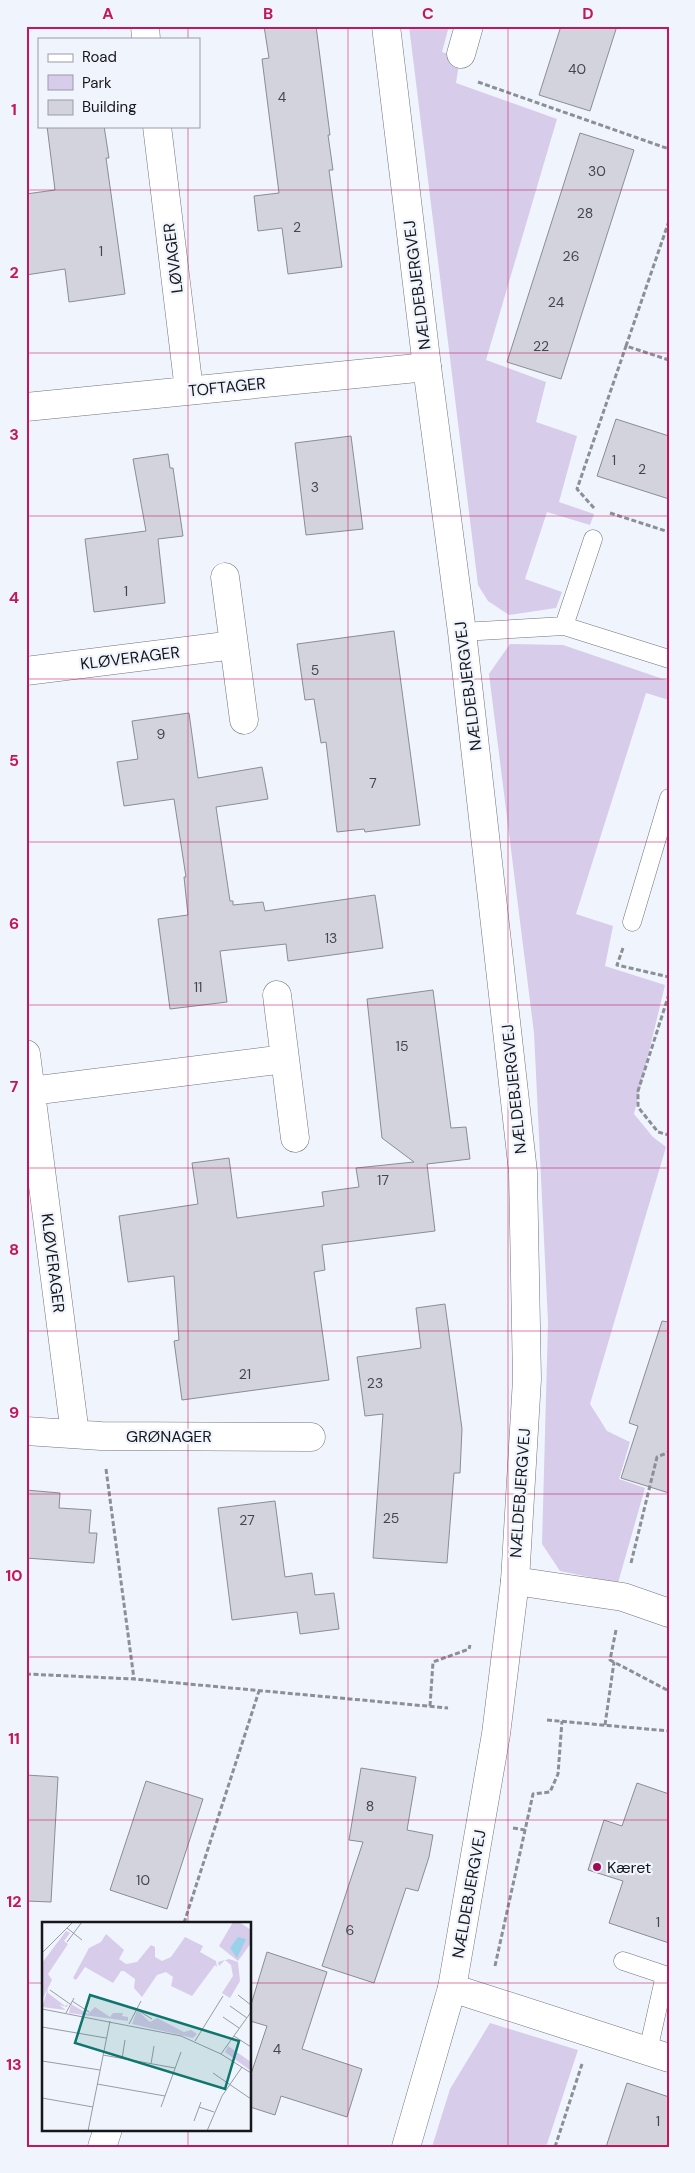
<svg xmlns="http://www.w3.org/2000/svg" width="695" height="2173" font-family="'DM Sans',sans-serif">
<style>
.green{fill:#d8cceb}
.building{fill:#d3d3dd;stroke:#8c8c95}
.lines{fill:none;stroke-linecap:round;stroke-linejoin:round}
.lane-casing{stroke:#71747c;stroke-width:19}
.street-casing{stroke:#71747c;stroke-width:29}
.secondary-casing{stroke:#71747c;stroke-width:29}
.path{stroke:#8c8f96;stroke-width:3;stroke-dasharray:5 2.5;stroke-linecap:butt}
.lane{stroke:#fff;stroke-width:18}
.street{stroke:#fff;stroke-width:28}
.secondary{stroke:#fff;stroke-width:28}
.grid{fill:none;stroke:#c2185b;stroke-width:1;stroke-opacity:0.55}
.poi-dot{fill:#9e0a54;stroke:#f0f4fd;stroke-width:2}
.labels{text-anchor:middle;dominant-baseline:central;stroke-width:4.5;stroke-linejoin:round;paint-order:stroke}
.number-label{font-size:14px;fill:#45464c}
.street-label{font-size:16px;fill:#16171b;stroke:#f0f4fd}
.poi-label{font-size:16px;fill:#16171b;stroke:#f0f4fd;text-anchor:start}
.inset-road{fill:none;stroke:#999ca3;stroke-width:1}
.view{fill:#0f766e;fill-opacity:0.15;stroke:#0f766e;stroke-width:2.5}
.inset-edge{fill:none;stroke:#16171b;stroke-width:2.5}
.neatline{fill:none;stroke:#c2185b;stroke-width:2}
.grid-label{font-size:16px;text-anchor:middle;font-weight:bold;fill:#c2185b}
</style>
<rect width="100%" height="100%" fill="#f0f4fd"/>
<!-- green -->
<path class="green" d="M409,26H449L442,52L460,58L456,83L557,119L486,360L546,382L536,422L577,436L559,502L594,514L590,525L547,512L525,579L562,592L556,608L509,615L488,601L478,585Z
M510,644L563,645L669,681V700L646,693L576,914L613,926L605,966L665,985L634,1114L653,1137L666,1147L590,1404L607,1431L630,1442L619,1479L645,1488L618,1583L560,1571L542,1544L548,1322L534,1033L489,674Z
M490,2023L578,2050L546,2147H432L450,2089Z"/>
<!-- building -->
<path class="building" d="M264,26H316L330,135H328L333,170H329L342,267L288,274L282,228L258,231L254,196L279,193L262,59L269,58Z
M561,26H617L590,111L539,95Z
M47,126H104L109,158H106L125,294L69,302L65,269L26,275V194L55,190Z
M580,133L634,150L561,379L507,362Z
M616,419L669,436V499L597,476Z
M351,436L363,529L306,535L295,443Z
M168,454L170,468H173L183,536L158,539L165,603L94,612L85,539L146,531L133,459Z
M394,631L420,825L365,832L364,829L337,832L326,742L321,743L314,699L305,700L297,644Z
M189,713L198,778L262,767L268,799L216,807L230,901H233V905L263,902L265,911L375,895L383,948L288,961L286,944L220,951L227,1002L170,1009L158,919L188,915L184,877H186L174,799L124,806L117,762L138,759L132,721Z
M433,990L451,1128L466,1127L470,1159L427,1164L435,1231L322,1245L325,1270L314,1272L329,1380L182,1400L174,1341L179,1340L174,1276L128,1282L119,1216L198,1204L192,1163L229,1158L237,1218L324,1206L322,1192L359,1187L356,1168L414,1162L382,1138L367,999Z
M445,1304L462,1429L460,1473H454L447,1563L373,1558L383,1414L365,1416L357,1357L421,1348L416,1308Z
M662,1321L669,1322V1493L621,1478L638,1426L629,1423Z
M26,1490L60,1493L59,1508L91,1510L89,1533H97L94,1563L26,1558Z
M275,1501L285,1577L312,1573L315,1595L334,1593L339,1629L300,1634L297,1612L232,1620L218,1508Z
M361,1768L416,1777L407,1830L433,1835L429,1857L418,1891L406,1888L374,1983L322,1966L363,1842L349,1840Z
M26,1775L58,1777L51,1902L26,1901Z
M146,1781L203,1799L167,1909L110,1890Z
M637,1783L669,1794V1943L609,1923L623,1881L588,1870L604,1820L622,1826Z
M267,1952L327,1972L302,2049L362,2069L347,2117L281,2096L275,2115L250,2107V2077L267,2026L250,2021V2008Z
M627,2083L669,2097V2147H606Z"/>
<g class="lines">
<!-- lane casing -->
<g class="lane-casing">
<path id="lane" d="M564,626L593,539
M462,632L564,626L669,659
M632,922L669,798
M623,1961L665,1975L648,2051"/>
</g>
<!-- street casing -->
<g class="street-casing">
<path id="street" d="M145,26L146,39
M461,54L469,26
M157,126L189,390
M26,407L427,367
M225,577L244,720
M26,671L234,645
M277,995L295,1138
M26,1054L75,1434
M31,1091L285,1059
M26,1431L101,1436L311,1437
M515,1581L623,1597L669,1613
M452,1988L669,2058
M102,2147L108,2129"/>
</g>
<!-- secondary casing -->
<g class="secondary-casing">
<path id="secondary" d="M386,26L427,367L462,632L523,1172L527,1379L515,1581L496,1734L452,1988L406,2147"/>
</g>
<!-- path -->
<path class="path" d="M478,82L669,149
M669,221L626,346L669,360
M594,508L577,489L626,346
M610,513L669,532
M623,948L617,965L669,977
M669,994L638,1091V1107L658,1132L669,1135
M106,1469L134,1679
M631,1563L657,1457L669,1452
M616,1630L610,1660L669,1691
M26,1674L134,1679L448,1708
M430,1706L433,1662L469,1649L470,1645
M547,1720L669,1731
M605,1725L614,1662
M513,1828L525,1830
M184,1923L259,1691
M495,1966L533,1794L550,1792L558,1774L562,1721
M555,2147L582,2064"/>
<!-- lane -->
<use href="#lane" class="lane"/>
<!-- street -->
<use href="#street" class="street"/>
<!-- secondary -->
<use href="#secondary" class="secondary"/>
</g>
<!-- grid -->
<path class="grid" d="M188,26V39M348,26V2147M508,26V2147M188,126V1923M26,190H669M26,353H669M26,516H669M26,679H669M26,842H669M26,1005H669M26,1168H669M26,1331H669M26,1494H669M26,1657H669M26,1820H669M26,1983H44M250,1983H669M188,2129V2147"/>
<!-- markers -->
<circle class="poi-dot" cx="597" cy="1867" r="5"/>
<g class="labels">
<!-- number labels -->
<g class="number-label">
<text x="577" y="69">40</text>
<text x="282" y="97">4</text>
<text x="597" y="171">30</text>
<text x="585" y="213">28</text>
<text x="297" y="227">2</text>
<text x="101" y="251">1</text>
<text x="571" y="256">26</text>
<text x="556" y="302">24</text>
<text x="541" y="346">22</text>
<text x="614" y="460">1</text>
<text x="642" y="469">2</text>
<text x="315" y="487">3</text>
<text x="126" y="591">1</text>
<text x="315" y="670">5</text>
<text x="161" y="734">9</text>
<text x="373" y="783">7</text>
<text x="331" y="938">13</text>
<text x="198" y="987">11</text>
<text x="402" y="1046">15</text>
<text x="383" y="1180">17</text>
<text x="245" y="1374">21</text>
<text x="375" y="1383">23</text>
<text x="391" y="1518">25</text>
<text x="247" y="1520">27</text>
<text x="370" y="1806">8</text>
<text x="143" y="1880">10</text>
<text x="658" y="1922">1</text>
<text x="350" y="1930">6</text>
<text x="277" y="2049">4</text>
<text x="658" y="2121">1</text>
</g>
<!-- street labels -->
<g class="street-label">
<text transform="translate(173 258) rotate(-97)">LØVAGER</text>
<text transform="translate(417 285) rotate(-97)">NÆLDEBJERGVEJ</text>
<text transform="translate(227 387) rotate(-6)">TOFTAGER</text>
<text transform="translate(130 658) rotate(-7)">KLØVERAGER</text>
<text transform="translate(468 686) rotate(-97)">NÆLDEBJERGVEJ</text>
<text transform="translate(514 1089) rotate(-96)">NÆLDEBJERGVEJ</text>
<text transform="translate(53 1263) rotate(83)">KLØVERAGER</text>
<text x="169" y="1436">GRØNAGER</text>
<text transform="translate(520 1493) rotate(-86)">NÆLDEBJERGVEJ</text>
<text transform="translate(469 1894) rotate(-80)">NÆLDEBJERGVEJ</text>
</g>
<!-- poi labels -->
<g class="poi-label">
<text x="607" y="1867">Kæret</text>
</g>
</g>
<!-- overview -->
<g transform="translate(42 1922)">
<rect width="209" height="209" fill="#f0f4fd"/>
<path d="M191,0H197L209,8V21L196,39L177,24ZM24,9L28,11L22,19L26,22L6,52L10,58L0,78V41ZM64,12L82,28L77,37L84,42L95,40L109,23L113,25V35L120,39L129,35L143,15L161,24L158,30L174,39L175,45L173,43L150,74L129,64L131,55L124,50L115,53L100,75L92,66L93,57L82,49H79L71,61L43,45L34,58L31,56L47,26L59,20ZM187,37L196,40L198,59L188,76L180,71L191,54L189,43L183,38L177,44L176,40ZM6,67V71L23,84L26,82L25,85L17,83L24,88L0,85ZM29,82L46,92L53,85L68,95L71,91H81L80,94L86,95V99L27,91ZM95,88L108,100L115,96L142,110L149,108L155,112L151,116L90,102ZM186,124L209,140V149L183,130Z" fill="#d8cceb"/>
<path d="M196,15L204,17L195,36L188,26Z" fill="#99d1eb"/>
<path class="inset-road" d="M25,6L40,18M25,20L40,0M0,31L31,0M8,68L28,82M196,73L209,83M30,79L47,90M188,84L205,96M0,87L139,114L179,132L209,151M94,87L110,97M24,91L32,76M181,95L197,106M87,102L99,79M0,105L64,116M192,114L209,125M153,119L181,74M179,132L209,90M61,133L133,146M80,137L83,118M0,139L58,148M109,142L112,124M171,151L209,177M55,162L123,174M0,176L51,185M119,185L139,130M157,185L172,190M152,199L159,180M46,209L68,99M165,209L180,174L200,145"/>
<path class="view" d="M48,73L197,119L183,167L33,121Z"/>
<rect width="209" height="209" class="inset-edge"/>
</g>
<!-- border -->
<rect width="695" height="2173" fill="none" stroke="#f0f4fd" stroke-width="55"/>
<!-- legend -->
<rect x="38" y="38" width="162" height="90" fill="#f0f4fd" stroke="#999ca3"/>
<rect x="48" y="54" width="25" height="8" fill="#ffffff" stroke="#999ca3"/>
<text x="82" y="62" font-size="15" fill="#16171b">Road</text>
<rect x="48" y="75" width="25" height="15" fill="#d8cceb" stroke="#999ca3"/>
<text x="82" y="88" font-size="15" fill="#16171b">Park</text>
<rect x="48" y="100" width="25" height="15" fill="#d3d3dd" stroke="#999ca3"/>
<text x="82" y="112" font-size="15" fill="#16171b">Building</text>
<rect x="28" y="28" width="640" height="2118" class="neatline"/>
<g class="grid-label">
<text x="108" y="19">A</text>
<text x="268" y="19">B</text>
<text x="428" y="19">C</text>
<text x="588" y="19">D</text>
<text x="14" y="115">1</text>
<text x="14" y="278">2</text>
<text x="14" y="440">3</text>
<text x="14" y="603">4</text>
<text x="14" y="766">5</text>
<text x="14" y="929">6</text>
<text x="14" y="1092">7</text>
<text x="14" y="1255">8</text>
<text x="14" y="1418">9</text>
<text x="14" y="1581">10</text>
<text x="14" y="1744">11</text>
<text x="14" y="1907">12</text>
<text x="14" y="2070">13</text>
</g>
</svg>
